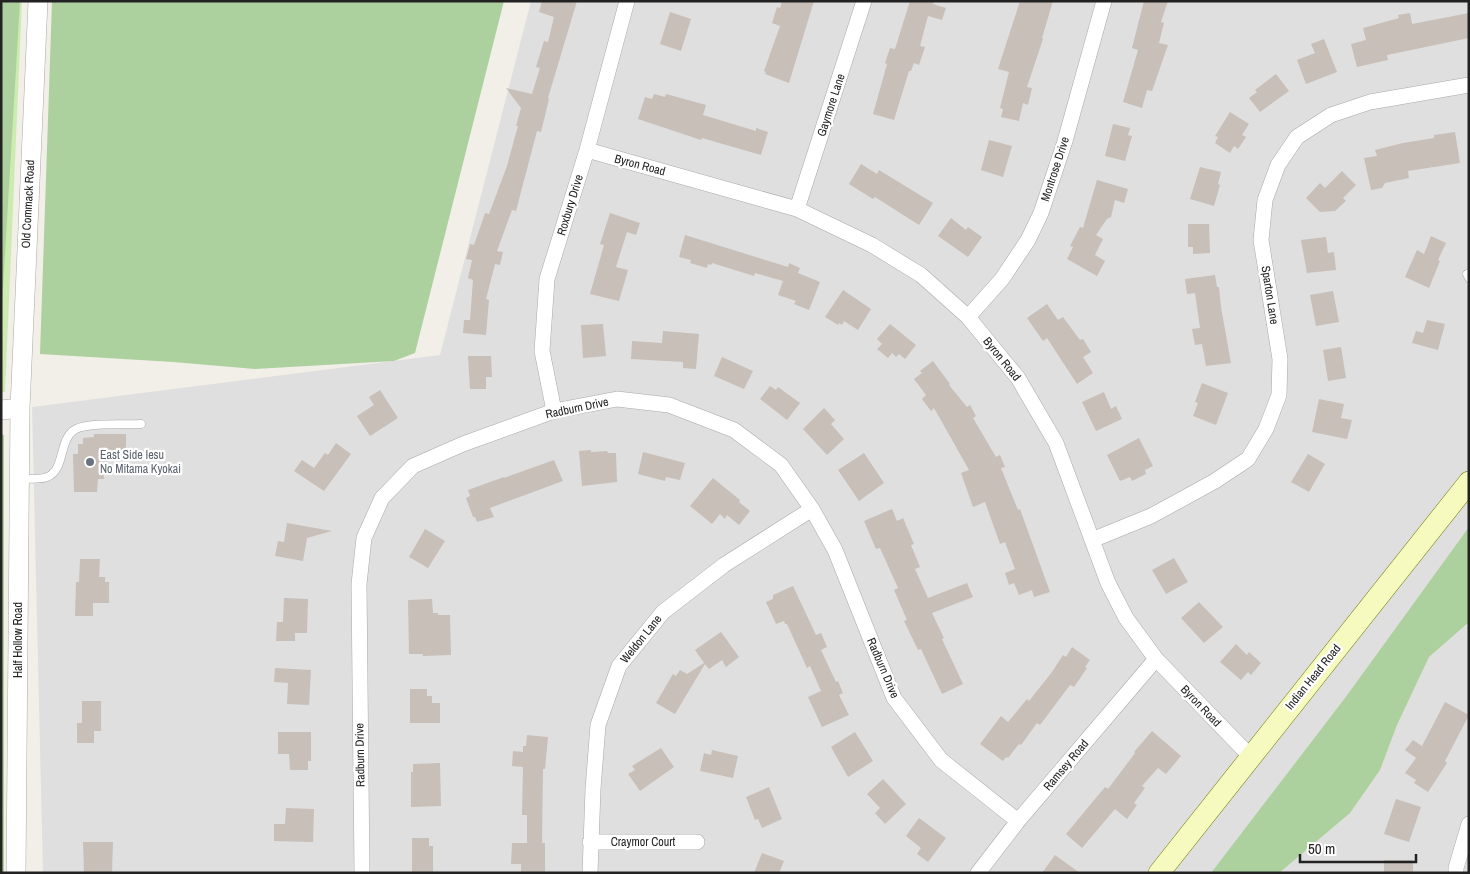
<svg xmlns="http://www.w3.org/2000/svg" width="1470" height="874" font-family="'Archivo Narrow',sans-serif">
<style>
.residential{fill:#e0dfdf}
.grass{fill:#cdebb0}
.forest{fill:#add19e}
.building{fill:#c7bfb8}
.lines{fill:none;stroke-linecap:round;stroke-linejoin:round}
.service-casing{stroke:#a9a9a9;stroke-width:9}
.minor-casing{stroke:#a9a9a9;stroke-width:16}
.tertiary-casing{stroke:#a9a9a9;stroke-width:20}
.secondary-casing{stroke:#707d05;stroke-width:22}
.service{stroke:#fff;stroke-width:8}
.minor{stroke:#fff;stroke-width:15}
.tertiary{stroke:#fff;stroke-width:19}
.secondary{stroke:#f7fabf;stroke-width:21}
.worship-dot{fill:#6b7280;stroke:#fff;stroke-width:2}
.labels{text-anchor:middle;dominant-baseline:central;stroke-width:4.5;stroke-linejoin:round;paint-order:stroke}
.street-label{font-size:12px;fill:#222;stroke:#fff}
.worship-label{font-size:12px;fill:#5b616d;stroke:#fff;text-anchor:start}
</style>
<rect width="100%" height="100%" fill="#f2efe9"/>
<!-- residential -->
<path class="residential" d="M531,1H1469V873H43L32,407L440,355Z"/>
<!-- grass -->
<path class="grass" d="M1,1H22L5,392H1Z"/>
<!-- forest -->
<path class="forest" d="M1,1H20L1,322Z
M52,1H504L415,353L394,361L255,369L173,362L40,354Z
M1,434L4,435V873H1Z
M1469,527V622L1429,657L1397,725L1380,770L1350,813L1279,873H1211L1345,698Z"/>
<!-- building -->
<path class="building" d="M542,1H577L548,98L549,99L541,132L537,131L516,211L512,210L497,251L503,252L500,265L495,264L486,299L489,300L486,335L463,333L464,320H470L473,280L468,278L472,260L466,259L470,244L474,245L485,213L489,214L507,166L518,126H516L521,108L506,88L532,94L540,68L536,67L544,41L548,42L554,17L539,12Z
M782,1H814L789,83L765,74L766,72L764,71L780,26L772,23L777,7L780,8Z
M910,1H934L933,4L946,8L942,20L928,16L920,46L925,47L919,65L914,63L911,71H909L894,120L873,114L887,64L885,63L890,48L895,49Z
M1020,1H1053L1042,38L1043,39L1027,87L1032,88L1028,105L1023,103L1019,121L1001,117L1003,109L1000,108L1009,72L998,69Z
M1144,1H1168L1161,22L1164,23L1159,43L1168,45L1152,91L1147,90L1142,108L1123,102L1138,50L1132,48Z
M670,12L691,19L681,51L660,44Z
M1410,13L1412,24L1469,13V38L1387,55L1388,60L1357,67L1351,44L1366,40L1363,28L1399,18L1398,15Z
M1324,39L1337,72L1306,84L1297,60L1315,53L1311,44Z
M1276,74L1289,91L1260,112L1249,98L1257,92L1255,90Z
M654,94L665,97L666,94L706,105L703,115L756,131V128L768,132L761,155L702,138L701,140L638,119L645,97L652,99Z
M1230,112L1249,124L1242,135L1246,137L1238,149L1234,146L1230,153L1215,143L1218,137L1215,136Z
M1113,124L1130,128L1128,135L1132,136L1125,161L1105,156Z
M1455,132L1460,163L1408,171L1409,178L1385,183L1382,188L1371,190L1364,158L1377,156L1375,150L1403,143L1434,138V135Z
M989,140L1012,146L1003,177L981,170Z
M861,164L877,174L879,170L933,203L919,225L875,197L873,199L849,184Z
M1200,167L1221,172L1218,184L1220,185L1214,206L1190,199Z
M1342,171L1356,185L1343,198L1346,201L1335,211L1320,212L1306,198L1320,183L1325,188Z
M1097,180L1128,189L1124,203L1115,200L1111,217L1107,219L1096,235L1103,239L1095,255L1105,261L1097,276L1067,259L1073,247L1070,246L1080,227L1083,228Z
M610,213L640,223L636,235L627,232L616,267L628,270L619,301L590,294L604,245L600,244Z
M951,218L966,230L968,227L982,237L968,257L938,236Z
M1188,224H1209L1210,253L1193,254V247H1188Z
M685,235L788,267L789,263L800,268L798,273L820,282L809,310L794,304L796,301L778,295L783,281L755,273L754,276L712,263L711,265L708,264L707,268L690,263L691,260L679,257Z
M1431,236L1446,243L1438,260L1440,261L1429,288L1405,277L1417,250L1424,254Z
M1326,237L1328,253L1334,252L1336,270L1307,273L1301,240Z
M1215,275L1217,287H1219L1221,307L1231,363L1206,366L1202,344L1195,345L1192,329L1200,328L1195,293L1187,294L1185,279Z
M843,290L871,309L858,330L844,321L842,325L839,323L838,325L825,317Z
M1333,291L1339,322L1316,326L1310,295Z
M1047,304L1058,320L1063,317L1080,340L1083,339L1091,352L1083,357L1093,373L1077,384L1047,338L1043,341L1027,318Z
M1427,320L1445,324L1438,350L1412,343L1416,331L1423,333Z
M603,324L606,356L583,358L581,325Z
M890,324L916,345L905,359L899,354L896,357L892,353L888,358L877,349L882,344L877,339Z
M663,331L699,334L696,369L683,368V362L631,359L632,341L662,343Z
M1341,347L1346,378L1328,381L1323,350Z
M468,356H491L492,377H486V389H470Z
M722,357L753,371L744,389L714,376Z
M933,361L950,384L949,385L967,407L970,405L976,416L973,418L996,457L1000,455L1005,467L1001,468L1018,510L1020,509L1050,592L1034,597L1032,590L1019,595L1014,583L1009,585L1005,573L1015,569L1005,542L1000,544L985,502L973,507L961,473L969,470L934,408L931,411L922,399L926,395L914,379L922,373L920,371Z
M1202,383L1228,393L1216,425L1193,416L1198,403L1195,402Z
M770,386L776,390L778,387L800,403L787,420L760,399Z
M380,390L398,418L370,436L357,416L374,405L369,397Z
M1104,392L1111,409L1116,406L1122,419L1096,431L1082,402Z
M1319,399L1344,404L1341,418L1352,420L1347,439L1312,432Z
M824,408L835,420L831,424L844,439L827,455L803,429Z
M94,434H126V457L107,458V467H103L104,479H98L97,492H74L73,454H78V444H83V438L94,437Z
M1139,438L1153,466L1145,470L1146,474L1132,481L1130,477L1120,481L1107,455Z
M336,443L351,454L324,491L294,471L302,460L314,468L325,453L328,455Z
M591,450V452L607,451L608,453H616L617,482L582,486L579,451Z
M643,452L685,463L680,480L666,477L665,481L638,474Z
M864,453L884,483L859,501L838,470Z
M1308,454L1325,464L1309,492L1291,482Z
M554,460L563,481L490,508L494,517L477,522L475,517H473L466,498L470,496L468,490L504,477V478Z
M713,478L740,500L739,502L750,511L739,525L727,515L725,519L720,514L712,524L690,506Z
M892,509L897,521L903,518L914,544L911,545L920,567L915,569L928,598L967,583L973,597L932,613L944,638L942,639L963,684L942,694L921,649L918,650L904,621L907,620L894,590L898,588L880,548L876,549L864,521Z
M287,523L332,531L307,538L303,561L275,556L278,541L284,542Z
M425,529L445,541L428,568L409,557Z
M1174,558L1188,582L1166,594L1152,570Z
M80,559H100L99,577H105V582H109V603H93V616H75L76,582H79Z
M793,586L816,635L821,633L827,647L821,650L836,682L838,681L843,693L839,695L849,715L822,727L808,697L821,691L810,666L807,668L787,624H785L784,621L776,624L766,602L773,599V595Z
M284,598L308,599L307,633H295V641H276L277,622H283Z
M432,599L433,613H438V615H450L451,655L423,656V654H409L408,600Z
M1199,602L1223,627L1204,643L1181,618Z
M721,632L739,657L726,667L722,660L709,669L705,664L675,714L656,703L673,674L676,676L680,670L687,674L704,663L695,650Z
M1236,644L1247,655L1249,652L1261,663L1251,675L1248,672L1241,680L1220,662Z
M1072,647L1090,660L1085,667L1087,668L1074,687L1070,685L1040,725L1037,723L1021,745L1019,744L1008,758L1006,757L1003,761L980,744L1001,716L1008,722L1027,699L1029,701L1052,672L1063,655L1066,657Z
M275,668L311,670L309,705L287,704L288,683L274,682Z
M410,689H427V696H432V703H440V723H410Z
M82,701H101V731H94V743H77V723H82Z
M1445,702L1469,715L1445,761L1447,763L1428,792L1414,783L1416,780L1405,773L1416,758L1405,750L1413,740L1422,746Z
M1152,731L1181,756L1166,774L1158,768L1142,786L1145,788L1134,803L1137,805L1127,819L1115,809L1082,848L1066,834L1105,787L1108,789L1135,753L1134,752Z
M278,732H311V761H308V770H290L289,754H278Z
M855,732L873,761L848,777L831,747Z
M527,735L548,737L545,769H543L542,843H545V873H521V864H511L512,843H527V815H522L523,767L512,766L513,751L523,752V746H526Z
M661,748L674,767L640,791L628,774L635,770L632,766Z
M712,750L738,756L733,778L700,771L704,753L711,755Z
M440,763L441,806L411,807V772H413V764Z
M883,779L906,804L885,824L875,813L880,808L867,794Z
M769,787L782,819L762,828L758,819L755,820L746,797Z
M1396,799L1421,807L1409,842L1384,834Z
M286,808L314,809L313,842L274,841V824H285Z
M919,818L946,838L928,862L917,854L921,848L906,836Z
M412,838H429V846H433V873H412Z
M83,842H113L112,873H84Z
M762,853L784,861L779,873H754Z
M1055,855L1080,873H1042Z
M1384,860H1413V873H1384Z"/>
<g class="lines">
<!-- service casing -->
<g class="service-casing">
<path id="service" d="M1467,274L1469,278
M21,479C28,478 41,480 47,477C66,470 58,438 76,429C89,422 125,425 141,424"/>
</g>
<!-- minor casing -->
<g class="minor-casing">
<path id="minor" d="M587,150L797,209L872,245L921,275L968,317L1018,378L1056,443L1108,583L1126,618L1156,659L1250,756
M797,209L864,1
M968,317L1002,279L1028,240L1041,213L1065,141L1104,1
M554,411L542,351L547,279L587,150L627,1
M1092,540L1151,516L1215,481L1248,459L1266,429L1279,395L1280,359L1261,240L1265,200L1278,165L1297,137L1331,115L1370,102L1469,85
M590,842H697
M362,873L359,584L364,538L382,498L413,466L463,444L554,411L617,399L669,405L734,430L781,465L812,509L835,550L894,698L941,760L1018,821
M590,873L593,789L598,725L619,666L663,612L724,565L812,509
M978,873L1018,821L1156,659
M1456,873V868L1469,824"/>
</g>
<!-- tertiary casing -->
<g class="tertiary-casing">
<path id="tertiary" d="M1,410L20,408
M16,873L20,408L38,1"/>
</g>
<!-- secondary casing -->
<g class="secondary-casing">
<path id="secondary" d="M1159,873L1469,482"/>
</g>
<!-- service -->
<use href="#service" class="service"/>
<!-- minor -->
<use href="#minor" class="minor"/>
<!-- tertiary -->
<use href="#tertiary" class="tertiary"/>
<!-- secondary -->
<use href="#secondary" class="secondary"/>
</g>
<!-- markers -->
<circle class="worship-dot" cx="90" cy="462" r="5"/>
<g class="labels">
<!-- street labels -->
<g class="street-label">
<text transform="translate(831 105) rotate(-72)">Gaymore Lane</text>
<text transform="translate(640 165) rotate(15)">Byron Road</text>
<text transform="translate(1055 169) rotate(-72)">Montrose Drive</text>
<text transform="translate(28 204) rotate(-87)">Old Commack Road</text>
<text transform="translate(570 205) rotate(-73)">Roxbury Drive</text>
<text transform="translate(1270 295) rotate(81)">Sparton Lane</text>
<text transform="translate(1002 359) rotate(51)">Byron Road</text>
<text transform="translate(577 408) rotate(-12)">Radburn Drive</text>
<text transform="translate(641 639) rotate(-51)">Weldon Lane</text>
<text transform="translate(18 640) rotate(-90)">Half Hollow Road</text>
<text transform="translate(883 668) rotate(67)">Radburn Drive</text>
<text transform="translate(1313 677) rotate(-51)">Indian Head Road</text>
<text transform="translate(1201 706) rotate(46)">Byron Road</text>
<text transform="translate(360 755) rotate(-91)">Radburn Drive</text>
<text transform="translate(1066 765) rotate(-50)">Ramsey Road</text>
<text x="643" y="842">Craymor Court</text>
</g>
<!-- worship labels -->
<g class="worship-label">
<text x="100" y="455">East Side Iesu<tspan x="100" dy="14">No Mitama Kyokai</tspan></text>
</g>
</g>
<!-- border -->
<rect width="1470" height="874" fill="none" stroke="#222222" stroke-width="5"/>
<!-- scale -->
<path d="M1300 854v8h116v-8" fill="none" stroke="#222222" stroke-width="2.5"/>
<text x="1308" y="854" font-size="15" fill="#222222" stroke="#ffffff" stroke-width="4" paint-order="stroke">50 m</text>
</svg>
